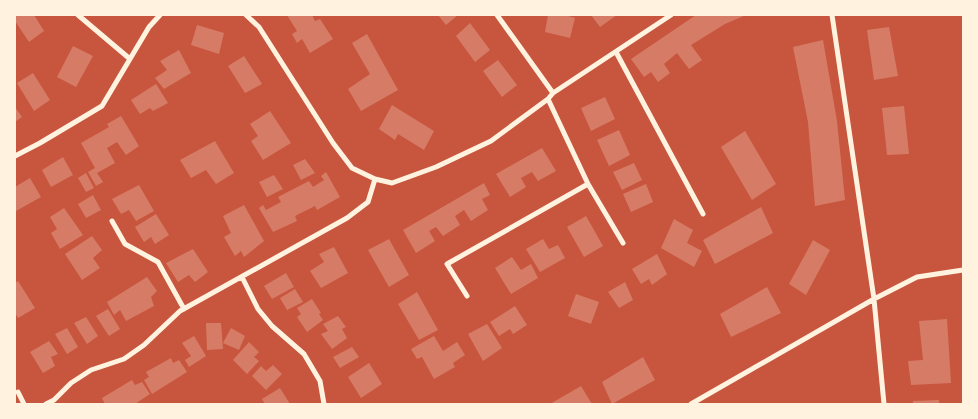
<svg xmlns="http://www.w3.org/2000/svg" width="978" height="419" font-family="'DejaVu Sans',sans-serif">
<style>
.building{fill:#d67c66}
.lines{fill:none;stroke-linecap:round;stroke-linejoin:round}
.minor{stroke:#fff3e0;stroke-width:5}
</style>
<rect width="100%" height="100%" fill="#c8553d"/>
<!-- building -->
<path class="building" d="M15,15H34L44,31L29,42L15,21Z
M287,15H312L315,21L320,19L333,39L310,53L302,39L297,43L292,34L297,31Z
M438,15H458L446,25Z
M548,15H565L575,18L570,38L545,32Z
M591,15H617L600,27Z
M696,15H746L725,24L691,45L702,60L689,69L677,53L664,64L670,73L658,82L651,72L644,77L631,59Z
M470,23L490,50L475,62L456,36Z
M197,25L224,33L219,54L191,45Z
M889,27L898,76L874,80L867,30Z
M367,34L398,90L361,111L348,89L370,74L352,43Z
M823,40L837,121L845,200L815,206L808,122L793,47Z
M73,46L93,56L76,87L57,77Z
M179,50L191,73L164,89L155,78L167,70L160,61Z
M244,56L262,84L245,93L228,66Z
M498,60L517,85L502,97L483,71Z
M33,73L50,100L34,111L17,83Z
M156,84L168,103L153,111L150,108L140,114L131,100Z
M605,97L615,119L591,131L581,108Z
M392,105L434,131L424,150L398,134L395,140L379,129Z
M904,106L909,154L887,155L882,108Z
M15,107L22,117L15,122Z
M270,111L291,143L263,160L251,141L258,136L250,124Z
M121,116L139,146L126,155L117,142L107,148L115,163L97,173L103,182L96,186L88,172L95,168L81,143L109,127L107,124Z
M619,130L630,155L609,166L597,140Z
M745,131L776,184L752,200L721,147Z
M215,141L234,173L216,184L206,170L191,178L180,160Z
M542,148L556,171L538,181L532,172L521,178L526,187L510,197L496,174Z
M63,157L73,175L51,187L42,170Z
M305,159L315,173L301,180L293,165Z
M634,163L642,180L622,190L613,172Z
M326,172L340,197L317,210L315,206L295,216L297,221L273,232L259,208L263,205L266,210L281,202L278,197L309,181L313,187L324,180L321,176Z
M86,173L94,188L86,192L78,178Z
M274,175L283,189L267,197L259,182Z
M30,178L41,197L16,211L15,187Z
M484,183L490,195L482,199L488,210L471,221L464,210L455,216L460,225L443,236L436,227L429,231L435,241L416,253L403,230Z
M646,184L653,202L631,212L623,194Z
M139,185L154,211L136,221L129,210L121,214L112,199Z
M93,195L101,210L86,218L78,204Z
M244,205L264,241L244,257L241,251L235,256L224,237L231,233L223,216Z
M761,207L773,233L715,264L703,240Z
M64,208L83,235L60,249L51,233L57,229L50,217Z
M156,214L169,235L155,244L151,237L144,242L135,227Z
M586,216L603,246L584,257L567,227Z
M674,219L693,230L687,243L702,251L694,267L661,248Z
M92,236L102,250L93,258L100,268L82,280L65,254Z
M389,239L409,275L389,287L368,250Z
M543,239L549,249L558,245L565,258L540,272L526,249Z
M813,240L830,250L806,295L789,284Z
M334,247L348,273L321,288L310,271L324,262L319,254Z
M193,249L208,272L195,282L189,275L178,282L166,263Z
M657,254L667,274L652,285L649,279L641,284L632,269Z
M512,257L521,270L531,264L538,278L511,294L495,268Z
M286,273L294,287L272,299L264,286Z
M147,277L157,291L151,297L154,306L126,321L120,310L114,315L107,302Z
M18,281L35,308L18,318L15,313V283Z
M625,282L633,300L619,308L608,292Z
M767,287L781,313L731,337L720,314Z
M295,289L303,302L287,310L280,298Z
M417,292L438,330L419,340L398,304Z
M576,294L599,302L591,324L568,316Z
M312,299L321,313L319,314L323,320L307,332L297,317L301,314L297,308Z
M515,306L527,325L513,334L510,329L499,336L490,322Z
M108,309L120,329L109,336L96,316Z
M338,316L346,327L342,329L347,338L332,349L321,334L328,331L323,324Z
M86,317L98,336L87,344L74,323Z
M947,319L951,383L911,385L908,361L923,360L919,321Z
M206,323H221L223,349L207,350Z
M487,324L502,348L483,361L468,334Z
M67,328L78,347L67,354L55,334Z
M231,328L245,336L239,350L223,343Z
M194,336L206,356L189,367L185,360L191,356L182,343Z
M434,336L443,351L457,342L465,355L453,363L455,367L434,379L422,357L417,359L411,349Z
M49,341L58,354L51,357L55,366L43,373L30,352Z
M249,342L259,352L254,357L259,361L247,374L233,360Z
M352,347L359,357L340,368L333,357Z
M643,357L655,380L612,404L602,382Z
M171,358L173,363L179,360L187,372L152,394L144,380L149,377L146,372Z
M369,363L382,384L361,398L348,377Z
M273,365L282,374L266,390L252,376L261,366L266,371Z
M132,380L135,385L142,382L150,394L135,404H105L102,398Z
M581,386L592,404H550Z
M280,388L290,404H265L262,399Z
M939,400V404H913V401Z"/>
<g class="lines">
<!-- minor -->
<path class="minor" d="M78,15L130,59
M246,15L259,27L333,143L352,168L375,179L392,183L436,167L491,141L548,99L553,93L671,15
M497,15L553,93
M832,15L874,299L884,404
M616,52L703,214
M548,99L588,184L623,243
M15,156L40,143L102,106L149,27L160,15
M112,221L125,244L158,262L184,309
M242,277L258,309L272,326L304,354L320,381L324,404
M467,296L447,264L588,184
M18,392L24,404
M46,404L54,400L71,383L91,370L124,359L144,345L180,311L347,218L368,202L375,179
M691,404L874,299L917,277L963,270"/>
</g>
<!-- border -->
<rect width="978" height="419" fill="none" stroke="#fff3e0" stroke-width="32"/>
</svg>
